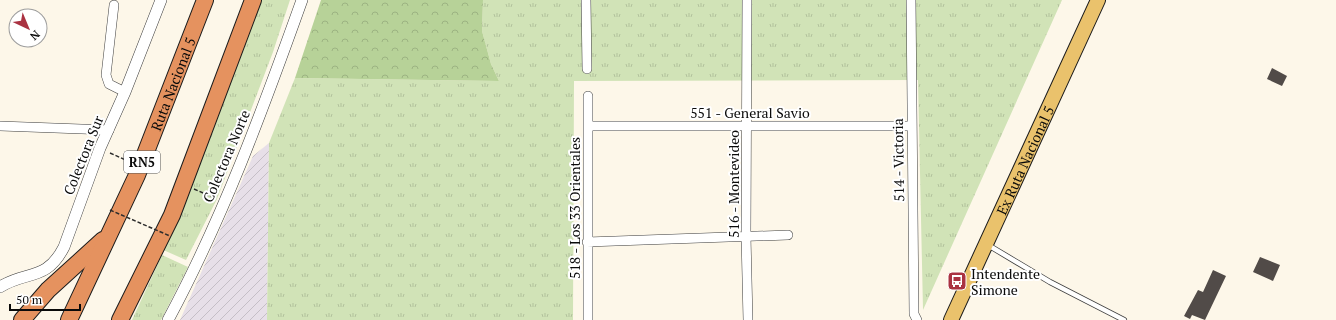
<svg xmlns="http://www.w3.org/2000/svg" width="1336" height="320" font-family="'PT Serif',serif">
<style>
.industrial{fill:url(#industrial-furrows)}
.grass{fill:url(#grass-tufts)}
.forest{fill:url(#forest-crowns)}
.building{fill:#514b48}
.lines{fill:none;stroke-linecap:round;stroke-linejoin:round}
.service-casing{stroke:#3d3d3d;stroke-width:6}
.minor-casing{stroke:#3d3d3d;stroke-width:10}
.tertiary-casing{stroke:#3d3d3d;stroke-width:12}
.primary-casing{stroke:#1b1b1b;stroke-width:16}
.motorway-casing{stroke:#1b1b1b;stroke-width:18}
.path{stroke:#2c2c2c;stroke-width:1.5;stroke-dasharray:4 2;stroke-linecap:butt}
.service{stroke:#fff;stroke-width:4.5}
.minor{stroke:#fff;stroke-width:9}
.tertiary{stroke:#fff;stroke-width:11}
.primary{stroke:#eac26c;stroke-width:14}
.motorway{stroke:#e5925f;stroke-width:16}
.path-bridge{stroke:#2c2c2c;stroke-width:1.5;stroke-dasharray:4 2;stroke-linecap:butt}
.labels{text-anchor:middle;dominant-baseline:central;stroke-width:4;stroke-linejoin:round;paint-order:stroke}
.shield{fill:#fff;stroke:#545454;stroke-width:1}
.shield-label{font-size:13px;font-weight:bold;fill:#0a0a0a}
.street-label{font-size:14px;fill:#0a0a0a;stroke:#fff}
.poi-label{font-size:14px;fill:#0a0a0a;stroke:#fff;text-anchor:start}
</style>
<defs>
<pattern id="industrial-furrows" width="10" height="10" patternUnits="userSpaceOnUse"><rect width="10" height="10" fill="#e7dfe8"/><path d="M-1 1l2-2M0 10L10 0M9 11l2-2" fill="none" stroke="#c5bec6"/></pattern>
<pattern id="grass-tufts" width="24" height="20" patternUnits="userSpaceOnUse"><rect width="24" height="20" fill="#d1e3b7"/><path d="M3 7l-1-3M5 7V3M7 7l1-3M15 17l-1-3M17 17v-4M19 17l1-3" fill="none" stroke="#b2c19c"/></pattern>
<pattern id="forest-crowns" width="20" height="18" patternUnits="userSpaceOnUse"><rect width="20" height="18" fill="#b7d298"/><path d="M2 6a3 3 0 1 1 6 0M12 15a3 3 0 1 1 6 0" fill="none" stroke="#9cb382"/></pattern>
</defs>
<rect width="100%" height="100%" fill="#fdf7e9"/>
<!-- industrial -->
<path class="industrial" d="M269,143L267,320H180L253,156Z"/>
<!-- grass -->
<path class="grass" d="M261,0H290L273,52L217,199L186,260L161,249C198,168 231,85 261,0Z
M483,0H1062L923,310L918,80L574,81L573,320H267L269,143L295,78L499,81L491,64L482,31Z
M162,255L188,267L161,320H132Z"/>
<!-- forest -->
<path class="forest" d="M321,0H483L482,31L491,64L499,81L295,78Z"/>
<!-- building -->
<path class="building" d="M1272,68L1287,76L1282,86L1267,79Z
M1260,257L1280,265L1273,281L1253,272Z
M1213,270L1226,276L1205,320L1192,315L1190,319L1184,316L1198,290L1203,292Z"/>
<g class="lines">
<!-- service casing -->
<g class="service-casing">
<path id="service" d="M988,245L1050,282L1124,320"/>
</g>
<!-- minor casing -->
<g class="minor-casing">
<path id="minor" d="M586,0L587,69
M747,0L746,236L748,320
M911,0L914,314L917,320
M114,5L106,75L109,84L125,92
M588,96V320
M0,126L109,130
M588,126H911
M587,242L788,235"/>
</g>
<!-- tertiary casing -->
<g class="tertiary-casing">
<path id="tertiary" d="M0,287C27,270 46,282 64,247L100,148L125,92L161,0
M168,320C223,218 263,109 302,0"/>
</g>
<!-- primary casing -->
<g class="primary-casing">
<g id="primary">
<path id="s1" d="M951,320L1098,0"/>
</g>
</g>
<!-- motorway casing -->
<g class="motorway-casing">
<g id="motorway">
<path d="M22,320L48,290L103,240"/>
<path id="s2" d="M69,320L137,175L205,0"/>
<path d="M120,320L172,215L253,0"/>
</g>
</g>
<!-- path -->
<path class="path" d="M110,153L128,161
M194,189L215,198"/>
<!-- service -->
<use href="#service" class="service"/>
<!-- minor -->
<use href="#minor" class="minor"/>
<!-- tertiary -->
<use href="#tertiary" class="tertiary"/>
<!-- primary -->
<use href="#primary" class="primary"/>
<!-- motorway -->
<use href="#motorway" class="motorway"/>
<!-- path-bridge -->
<path class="path-bridge" d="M110,210L170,236"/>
</g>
<!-- icons -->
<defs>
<g id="bus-square" transform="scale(1)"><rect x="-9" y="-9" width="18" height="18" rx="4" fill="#aa3241" stroke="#fff"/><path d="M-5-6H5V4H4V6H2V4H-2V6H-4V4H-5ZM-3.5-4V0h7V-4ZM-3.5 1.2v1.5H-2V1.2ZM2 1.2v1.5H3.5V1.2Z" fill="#fff"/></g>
</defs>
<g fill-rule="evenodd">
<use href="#bus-square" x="957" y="281"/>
</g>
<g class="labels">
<!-- shield labels -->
<rect class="shield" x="124" y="151" width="36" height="22" rx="3"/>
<g class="shield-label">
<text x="142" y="162">RN5</text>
</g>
<!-- street labels -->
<g class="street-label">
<text stroke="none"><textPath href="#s2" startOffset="258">Ruta Nacional 5</textPath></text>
<text x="750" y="112">551 - General Savio</text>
<text transform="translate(83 155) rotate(-68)">Colectora Sur</text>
<text transform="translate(226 156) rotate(-67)">Colectora Norte</text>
<text transform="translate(898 160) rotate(-91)">514 - Victoria</text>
<text stroke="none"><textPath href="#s1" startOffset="176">Ex Ruta Nacional 5</textPath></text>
<text transform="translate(733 184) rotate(-90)">516 - Montevideo</text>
<text transform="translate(574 208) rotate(-90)">518 - Los 33 Orientales</text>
</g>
<!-- poi labels -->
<g class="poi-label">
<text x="971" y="273">Intendente<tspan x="971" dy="16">Simone</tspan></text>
</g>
</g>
<!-- north arrow -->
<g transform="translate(28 28) rotate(136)"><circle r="19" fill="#ffffff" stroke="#9d9d9d"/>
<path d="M0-3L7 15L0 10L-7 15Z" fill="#aa3241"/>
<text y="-6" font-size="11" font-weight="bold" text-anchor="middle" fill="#0a0a0a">N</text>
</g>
<!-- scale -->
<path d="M10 304v6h70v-6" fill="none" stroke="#0a0a0a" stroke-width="2"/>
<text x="16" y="304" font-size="12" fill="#0a0a0a" stroke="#ffffff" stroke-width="3" paint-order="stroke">50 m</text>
</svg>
